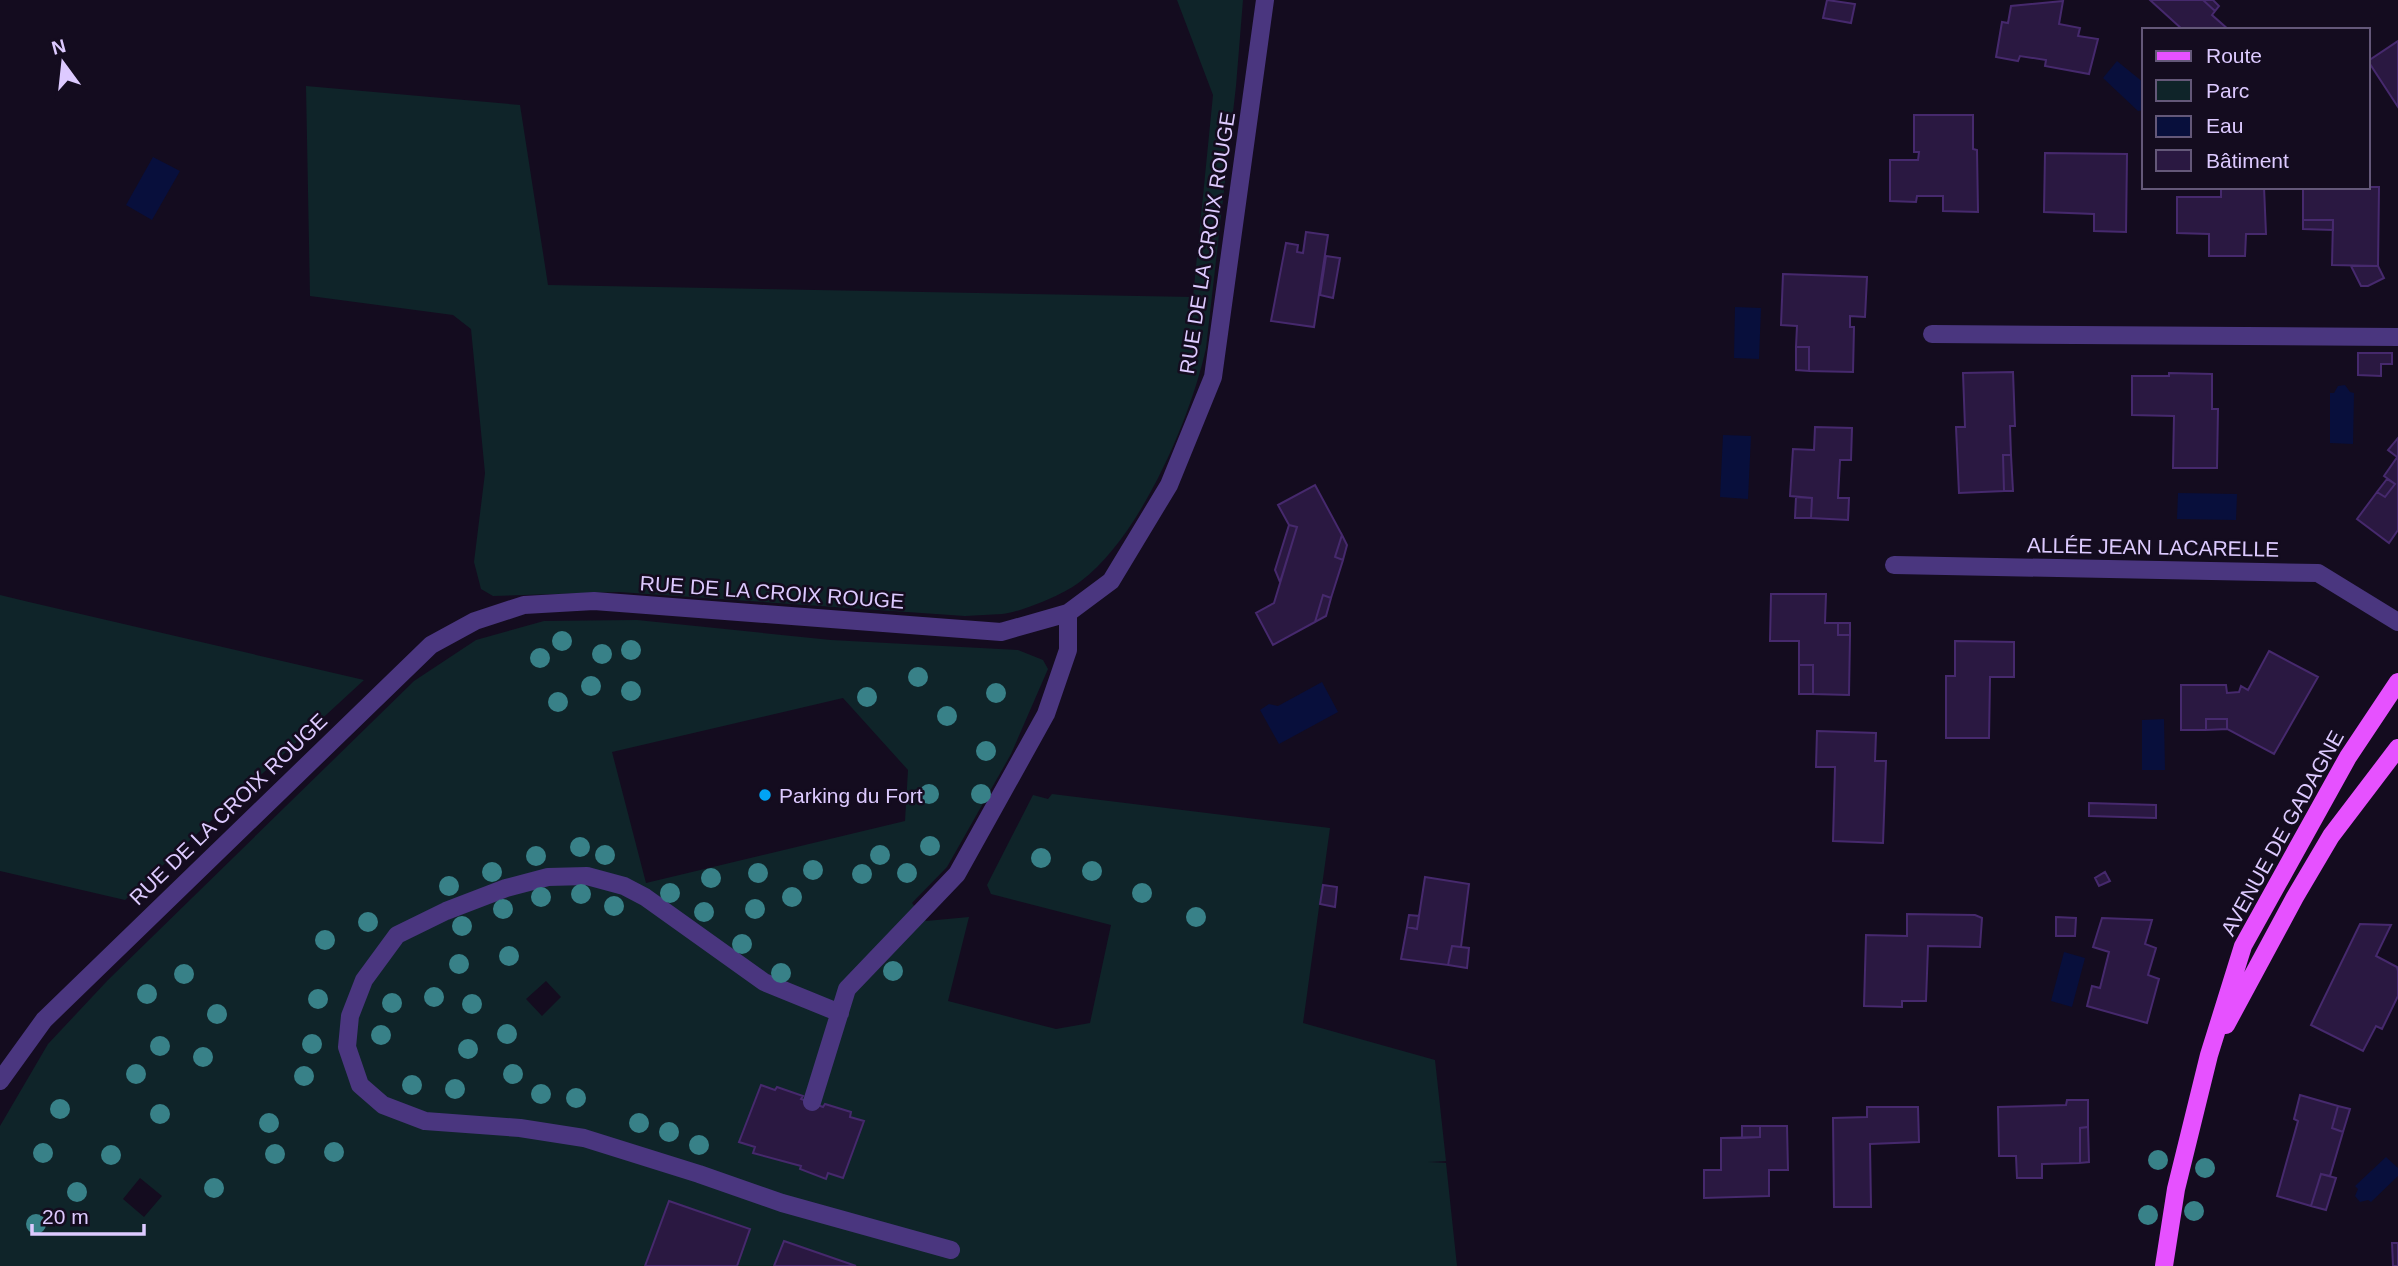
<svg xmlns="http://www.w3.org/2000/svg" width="2398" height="1266" font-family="Helvetica,sans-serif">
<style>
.green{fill:#0f2429;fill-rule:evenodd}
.water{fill:#080f3c}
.building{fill:#2a1841;stroke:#46296d;stroke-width:2}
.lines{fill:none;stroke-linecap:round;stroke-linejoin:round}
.minor{stroke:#4a367f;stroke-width:18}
.major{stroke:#e651ff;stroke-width:18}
.tree{fill:#388188}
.poi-dot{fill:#00a4f5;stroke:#140c1f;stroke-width:2.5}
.labels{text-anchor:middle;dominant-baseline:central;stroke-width:5;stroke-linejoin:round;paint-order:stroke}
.street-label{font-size:21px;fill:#ddcaff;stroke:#140c1f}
.poi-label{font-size:21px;fill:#ddcaff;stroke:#140c1f;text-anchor:start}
</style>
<rect width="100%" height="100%" fill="#140c1f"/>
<!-- green -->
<path class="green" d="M1177,0H1243L1236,86L1206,348C1191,418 1140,537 1081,581C1065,594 1022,612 1002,614C990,615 977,615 965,616L619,592L493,596L481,589L474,562L485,473L471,329L453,315L310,296L306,86L520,105L548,285L1193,297L1213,95Z
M0,595L29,602L364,680L125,900L0,871Z
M637,620L831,640L1018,650L1043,660L1048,669L1011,754L947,867L912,903L926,921L969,917L948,1001L1056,1029L1090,1023L1111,925L991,894L987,885L1033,795L1048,799L1052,794L1330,828L1303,1023L1435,1060L1446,1161L1428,1162L1446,1163L1457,1266H856L784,1241L774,1266H737L750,1229L670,1201L645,1266H0V1126L48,1044L108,980L414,681L476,640L544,621ZM843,698L908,770L905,821L646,883L612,752ZM546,981L561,997L542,1016L526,999ZM761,1085L802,1096L801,1099L823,1107L825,1104L851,1112L850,1117L863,1121L843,1178L828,1173L826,1178L800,1169L801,1166L754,1154L755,1147L740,1142ZM140,1178L162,1196L144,1217L123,1199Z"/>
<!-- water -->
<path class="water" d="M2117,61L2144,83V110L2138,111L2103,78Z
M153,157L180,171L152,220L126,205Z
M1735,307L1761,308L1759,359L1734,358Z
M2345,385L2350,392L2354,393L2353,444L2330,443V393H2334L2338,386Z
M1723,435L1751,436L1748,499L1720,497Z
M2178,493L2237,494L2236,520L2177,519Z
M1322,682L1338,712L1279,744L1260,710L1269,704L1278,706Z
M2164,719L2165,770H2142V720Z
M2064,952L2085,958L2072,1007L2051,1001Z
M2386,1157L2398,1168V1176L2371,1202L2368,1200L2360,1202L2355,1196L2358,1189L2355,1186Z"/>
<!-- building -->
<path class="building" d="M1827,0L1855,4L1851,23L1823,18Z
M2150,0H2203L2215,11L2212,15L2229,30H2183Z
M2203,0H2213L2219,6L2215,11Z
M2063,1L2059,24L2080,28L2078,36L2098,39L2089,74L2045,66L2046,60L2020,56L2018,61L1996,57L2002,22L2008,23L2011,6Z
M2398,41V107L2368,61Z
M1914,115H1973V149L1977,150L1978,212L1943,211V196H1917L1916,202L1890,201V160H1918L1919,152H1914Z
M2045,153L2127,154L2126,232L2094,231V214L2044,212Z
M2221,187H2264L2266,234H2246L2245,256H2209V234L2177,233V197H2221Z
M2303,187H2379L2378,266L2332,265L2333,220H2303Z
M2303,220H2333V230L2303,229Z
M1306,232L1328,235L1314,327L1271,321L1286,243L1298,245L1297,252L1303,253Z
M1326,256L1340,258L1333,298L1320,295Z
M2351,266H2378L2384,278L2368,286H2361Z
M1783,274L1867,277L1865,317L1850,316V327H1854L1853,372L1809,371V347H1796L1797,326L1781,325Z
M1796,347H1809V371L1796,370Z
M2358,353H2392V364H2381V376L2358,375Z
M2013,372L2015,426H2010L2011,455H2003L2004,491L1959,493L1956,427H1965L1963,373Z
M2169,373L2212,374V409H2218L2217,468H2173L2174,416L2132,415V376H2169Z
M1815,427L1852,428L1851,460H1840L1838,498H1849L1848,520L1811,518L1812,498L1790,496L1793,449L1814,450Z
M2398,438V456L2397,457L2388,450Z
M2003,455H2011L2013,491H2004Z
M2398,456V530L2389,543L2357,519L2377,492L2385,497L2395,484L2384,476Z
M2387,479L2395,484L2385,497L2377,492Z
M1315,485L1342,535L1335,557L1343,560L1331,598L1323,595L1315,622L1273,645L1256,613L1274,603L1297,527L1289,525L1278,505Z
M1796,497L1812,498L1811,518H1795Z
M1289,525L1297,527L1280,582L1275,570Z
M1342,535L1347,545L1343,560L1335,557Z
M1771,594H1826L1825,623H1838V635H1850L1849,695L1813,694V665H1799V641H1770Z
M1323,595L1331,598L1326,616L1315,622Z
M1838,623H1850V635H1838Z
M1955,641L2014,642V677H1990L1989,738H1946V676H1955Z
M2269,651L2318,677L2274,754L2227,729V719H2206V730H2181V685H2226L2227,693L2239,692L2241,686L2248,690Z
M1799,665H1813V694H1799Z
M2206,719H2227V729L2206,730Z
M1817,731L1876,733L1875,761H1886L1883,843L1833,841L1835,767H1816Z
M2089,803L2156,805V818L2089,816Z
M2105,872L2110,881L2099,886L2095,878Z
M1425,877L1469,884L1461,947L1452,946L1448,965L1401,959L1407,927L1417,929Z
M1323,885L1337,887L1335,907L1320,904Z
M1907,914L1975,915L1982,918L1980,947L1928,946L1926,1001H1902V1007L1864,1006L1866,935L1907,936Z
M1409,915L1419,916L1417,929L1407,927Z
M2056,917L2076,918L2075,936H2056Z
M2102,918L2152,920L2145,944L2156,948L2148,975L2159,979L2147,1023L2087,1006L2092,986L2100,988L2109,952L2093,947Z
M2360,924L2391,925L2376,956L2397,967L2398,971V996L2382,1029L2376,1026L2363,1051L2311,1025Z
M1452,946L1469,948L1467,968L1448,965Z
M761,1085L775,1090L777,1087L803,1096L801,1099L823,1107L825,1104L851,1112L850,1117L864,1121L843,1178L828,1173L826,1179L800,1169L801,1166L753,1153L755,1147L739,1142Z
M2300,1095L2338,1106L2332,1128L2343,1132L2330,1176L2321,1174L2311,1206L2277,1196L2298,1121L2294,1119Z
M2067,1100H2088V1127L2080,1128V1163L2042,1164V1178H2017L2016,1156H1999L1998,1107L2066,1105Z
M2338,1106L2350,1109L2343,1132L2332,1128Z
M1867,1107H1918L1919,1142L1870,1144L1871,1207H1834L1833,1118L1867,1117Z
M1742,1126H1760V1137L1742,1138Z
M1760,1126H1787L1788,1170H1769V1196L1704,1198V1170H1721V1138L1760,1137Z
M2088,1127L2089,1162L2080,1163V1128Z
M2321,1174L2336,1178L2326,1210L2311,1206Z
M669,1201L750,1229L737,1266H645Z
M784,1241L856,1266H774Z
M2392,1243H2398V1266H2393Z"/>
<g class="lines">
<!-- minor -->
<path class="minor" d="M1932,334L2398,337
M1894,565L2318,573L2398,622
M840,1013L764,982L645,897L624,886L587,876L548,877L506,888L446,911L397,935L364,980L350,1016L347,1047L360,1085L383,1105L425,1121L520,1128L584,1138L699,1174L782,1203L951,1250
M0,1081L44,1020L431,645L475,621L524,605L594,601L1001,632L1068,613L1111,581L1169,485L1213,377L1265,0
M812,1102L847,989L957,874L1046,714L1068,650V613"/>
<!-- major -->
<path class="major" d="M2226,1025L2295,897L2331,836L2398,748
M2164,1266L2176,1189L2209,1055L2243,946L2348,757L2398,682"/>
</g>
<!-- trees -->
<g class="tree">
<circle cx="562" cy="641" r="10"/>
<circle cx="631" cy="650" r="10"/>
<circle cx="602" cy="654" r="10"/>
<circle cx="540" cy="658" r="10"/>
<circle cx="918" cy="677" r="10"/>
<circle cx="591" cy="686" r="10"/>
<circle cx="631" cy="691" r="10"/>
<circle cx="996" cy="693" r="10"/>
<circle cx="867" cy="697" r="10"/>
<circle cx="558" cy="702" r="10"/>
<circle cx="947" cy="716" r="10"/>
<circle cx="986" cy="751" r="10"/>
<circle cx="929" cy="794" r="10"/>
<circle cx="981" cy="794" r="10"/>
<circle cx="930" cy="846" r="10"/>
<circle cx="580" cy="847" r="10"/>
<circle cx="605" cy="855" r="10"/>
<circle cx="880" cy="855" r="10"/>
<circle cx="536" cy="856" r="10"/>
<circle cx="1041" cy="858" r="10"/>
<circle cx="813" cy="870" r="10"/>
<circle cx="1092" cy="871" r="10"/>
<circle cx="492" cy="872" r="10"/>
<circle cx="758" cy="873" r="10"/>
<circle cx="907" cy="873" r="10"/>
<circle cx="862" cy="874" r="10"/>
<circle cx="711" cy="878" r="10"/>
<circle cx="449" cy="886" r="10"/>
<circle cx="670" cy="893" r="10"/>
<circle cx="1142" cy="893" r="10"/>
<circle cx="581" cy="894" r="10"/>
<circle cx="541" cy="897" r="10"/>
<circle cx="792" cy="897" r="10"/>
<circle cx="614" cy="906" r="10"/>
<circle cx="503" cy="909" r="10"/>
<circle cx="755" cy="909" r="10"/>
<circle cx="704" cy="912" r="10"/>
<circle cx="1196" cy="917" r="10"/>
<circle cx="368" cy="922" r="10"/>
<circle cx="462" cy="926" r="10"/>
<circle cx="325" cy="940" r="10"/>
<circle cx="742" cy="944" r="10"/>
<circle cx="509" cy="956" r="10"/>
<circle cx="459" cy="964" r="10"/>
<circle cx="893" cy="971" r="10"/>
<circle cx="781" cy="973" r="10"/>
<circle cx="184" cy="974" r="10"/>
<circle cx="147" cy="994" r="10"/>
<circle cx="434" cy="997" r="10"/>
<circle cx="318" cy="999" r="10"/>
<circle cx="392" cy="1003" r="10"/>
<circle cx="472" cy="1004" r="10"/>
<circle cx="217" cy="1014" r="10"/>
<circle cx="507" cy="1034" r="10"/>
<circle cx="381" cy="1035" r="10"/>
<circle cx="312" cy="1044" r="10"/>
<circle cx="160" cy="1046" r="10"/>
<circle cx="468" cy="1049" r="10"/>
<circle cx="203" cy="1057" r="10"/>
<circle cx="136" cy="1074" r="10"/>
<circle cx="513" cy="1074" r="10"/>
<circle cx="304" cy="1076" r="10"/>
<circle cx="412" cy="1085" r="10"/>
<circle cx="455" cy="1089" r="10"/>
<circle cx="541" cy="1094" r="10"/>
<circle cx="576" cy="1098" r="10"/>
<circle cx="60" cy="1109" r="10"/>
<circle cx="160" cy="1114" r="10"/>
<circle cx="269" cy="1123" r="10"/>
<circle cx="639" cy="1123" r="10"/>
<circle cx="669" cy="1132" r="10"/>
<circle cx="699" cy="1145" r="10"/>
<circle cx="334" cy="1152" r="10"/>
<circle cx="43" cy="1153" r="10"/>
<circle cx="275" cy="1154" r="10"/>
<circle cx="111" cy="1155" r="10"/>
<circle cx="2158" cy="1160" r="10"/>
<circle cx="2205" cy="1168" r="10"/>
<circle cx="214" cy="1188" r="10"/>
<circle cx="77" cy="1192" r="10"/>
<circle cx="2194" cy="1211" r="10"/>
<circle cx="2148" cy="1215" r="10"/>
<circle cx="36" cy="1224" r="10"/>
</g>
<!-- markers -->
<circle class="poi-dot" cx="765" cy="795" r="7"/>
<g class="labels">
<!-- street labels -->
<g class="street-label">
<text transform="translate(1207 243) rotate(-81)">RUE DE LA CROIX ROUGE</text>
<text transform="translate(2153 547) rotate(1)">ALLÉE JEAN LACARELLE</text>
<text transform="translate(772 592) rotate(4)">RUE DE LA CROIX ROUGE</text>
<text transform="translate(228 809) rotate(-44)">RUE DE LA CROIX ROUGE</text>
<text transform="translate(2282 833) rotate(-61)">AVENUE DE GADAGNE</text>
</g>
<!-- poi labels -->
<g class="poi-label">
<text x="779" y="795">Parking du Fort</text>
</g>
</g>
<!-- legend -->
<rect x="2142" y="28" width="228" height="161" fill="#140c1f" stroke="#645879" stroke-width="2"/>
<rect x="2156" y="51" width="35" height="10" fill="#e651ff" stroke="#645879" stroke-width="2"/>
<text x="2206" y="63" font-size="21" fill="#ddcaff">Route</text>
<rect x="2156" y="80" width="35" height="21" fill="#0f2429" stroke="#645879" stroke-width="2"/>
<text x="2206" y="98" font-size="21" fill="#ddcaff">Parc</text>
<rect x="2156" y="116" width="35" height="21" fill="#080f3c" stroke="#645879" stroke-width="2"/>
<text x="2206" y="133" font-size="21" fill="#ddcaff">Eau</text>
<rect x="2156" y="150" width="35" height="21" fill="#2a1841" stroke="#645879" stroke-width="2"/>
<text x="2206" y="168" font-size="21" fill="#ddcaff">Bâtiment</text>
<!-- north arrow -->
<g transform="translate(63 63) rotate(345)" stroke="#140c1f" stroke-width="5" paint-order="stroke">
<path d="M0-5L12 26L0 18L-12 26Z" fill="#ddcaff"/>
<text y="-10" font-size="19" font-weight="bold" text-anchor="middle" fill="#ddcaff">N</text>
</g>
<!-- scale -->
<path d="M32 1224v10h112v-10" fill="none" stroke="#ddcaff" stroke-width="3.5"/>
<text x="42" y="1224" font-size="21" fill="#ddcaff" stroke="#140c1f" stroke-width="5" paint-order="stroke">20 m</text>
</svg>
